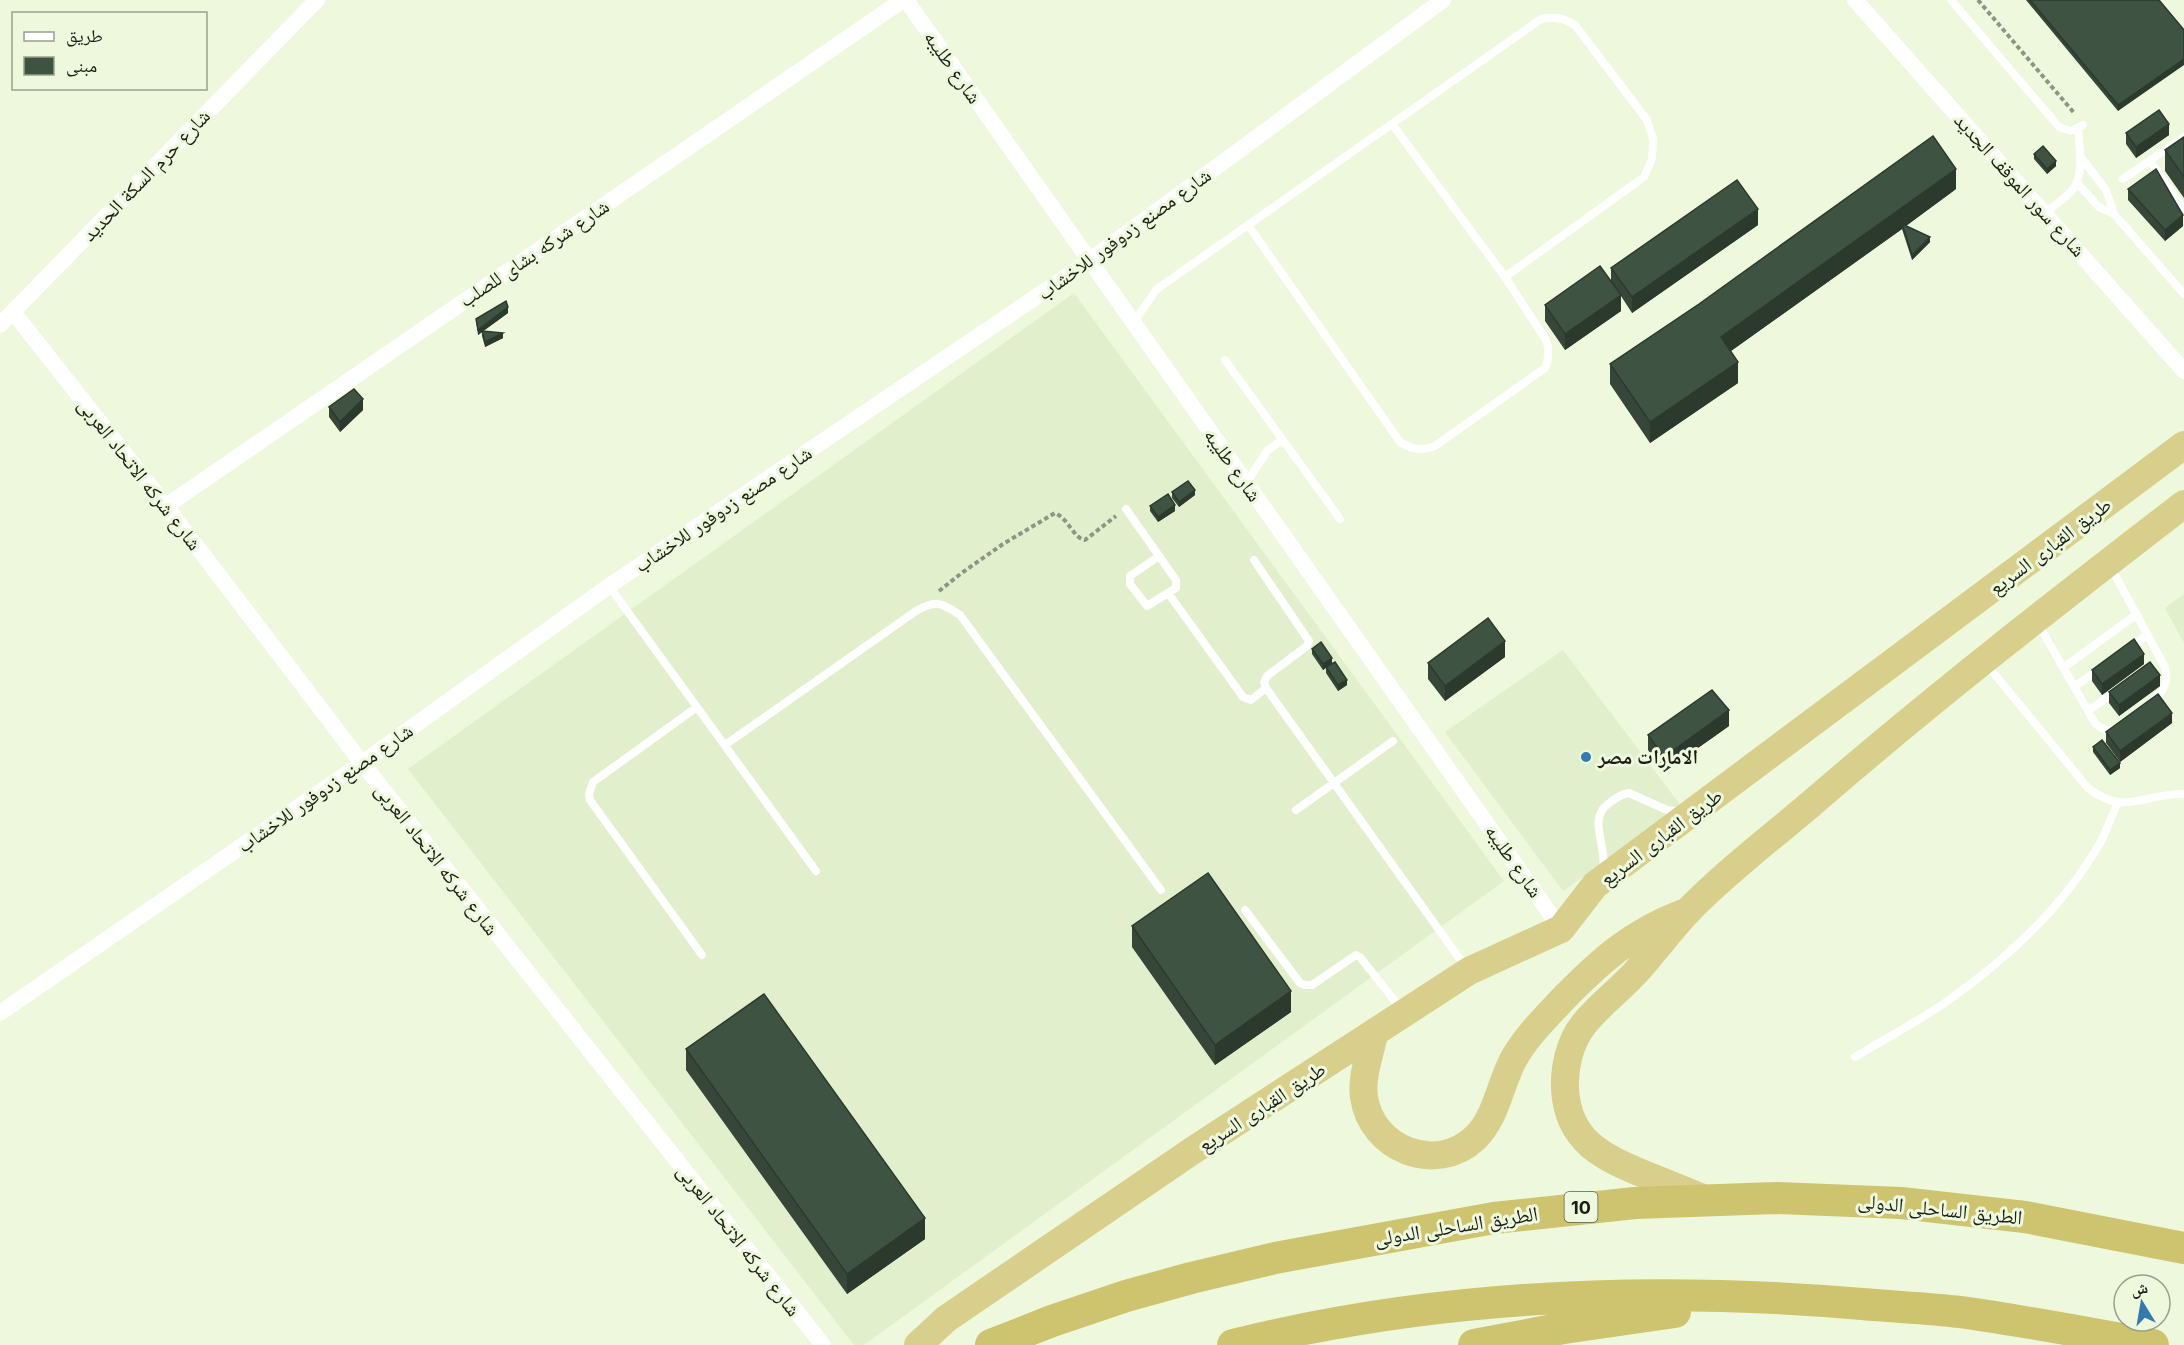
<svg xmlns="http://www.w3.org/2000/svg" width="2184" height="1345" font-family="Inter,'Noto Naskh Arabic',sans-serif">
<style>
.built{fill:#e2efcd}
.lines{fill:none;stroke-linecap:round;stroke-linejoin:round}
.path{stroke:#8e9683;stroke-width:4;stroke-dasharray:4.5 3;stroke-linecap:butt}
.service{stroke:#fff;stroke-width:8}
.minor{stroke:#fff;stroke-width:16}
.trunk{stroke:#d8cf8c;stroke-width:28}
.motorway{stroke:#cec36f;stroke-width:32}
.wall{fill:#364739}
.shaded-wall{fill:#2c3a2e}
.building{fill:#3f5342;stroke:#2c3a2e;stroke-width:1.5}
.poi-dot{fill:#337baf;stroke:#edf8dd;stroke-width:2}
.labels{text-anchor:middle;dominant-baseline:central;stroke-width:6;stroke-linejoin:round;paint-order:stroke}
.shield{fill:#edf8dd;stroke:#595f50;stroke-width:1.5}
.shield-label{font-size:18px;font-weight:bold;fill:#191d13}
.street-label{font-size:20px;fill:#191d13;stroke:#edf8dd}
.poi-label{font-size:20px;font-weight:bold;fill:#191d13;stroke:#edf8dd;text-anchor:start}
</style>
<rect width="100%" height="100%" fill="#edf8dd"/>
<!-- built -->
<path class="built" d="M1074,293L1504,881L864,1345H854L408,769Z
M2184,594V643L2165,608Z
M1563,650L1682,807L1563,891L1445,732Z"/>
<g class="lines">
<!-- path -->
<path class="path" d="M1978,0L2075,114
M939,591L963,572L1003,544L1055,513C1069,519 1073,538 1085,540L1116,516"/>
<!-- service -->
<path class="service" d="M1951,0L2059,127L2071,131L2083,125
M2080,156L2106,190L2114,214
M2150,161L2184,210
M2123,179L2184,137
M2077,183L2099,207L2114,214L2184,294
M2045,213C2054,206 2066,198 2073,189C2085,173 2079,147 2078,129
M1248,225L1400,442C1413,450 1421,451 1435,446L1545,368C1549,358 1550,350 1546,340L1505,277L1392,124
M1133,323L1157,289L1541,19C1555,16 1563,18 1575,25L1647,120L1653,139L1652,159L1644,177L1505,277
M1225,360L1340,519
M1246,483L1268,450L1282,440
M1126,509L1176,580V588L1147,606L1130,584V576L1159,556
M1254,560L1309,641L1307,646L1267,676L1264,682L1266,688L1467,969
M2110,566L2165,667C2169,682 2164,692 2152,701
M609,586L816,871
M1168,593L1243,697L1251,700L1266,688
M2037,622L2095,723C2102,730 2110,732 2119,728
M2128,649L2147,635
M1987,665L2088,788C2125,817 2144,793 2184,794
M2063,668L2137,614
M2074,687L2101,668
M697,707L593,782L589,794L590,800L702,955
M2088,711L2117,690
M725,745L916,611C937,599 941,603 960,615L1161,890
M1296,810L1393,741
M1603,870C1608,848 1587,819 1608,804C1615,799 1620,794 1629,793L1667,810L1681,812
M1245,910L1300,983L1305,985H1312L1356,955L1360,957L1402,1010
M1855,1057C1885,1039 1917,1022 1946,1002C2006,960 2065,905 2101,841C2107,829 2112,815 2118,803"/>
<!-- minor -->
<path class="minor" d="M906,0L1561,929
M1855,0L2184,371
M13,312L166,506L362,763L823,1345
M0,325L317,0
M166,506L903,0
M0,1013L362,763L609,586L1089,261L1443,0"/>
<!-- trunk -->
<path class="trunk" d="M1374,1034C1370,1054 1361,1077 1364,1097C1371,1149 1436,1175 1475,1138C1496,1118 1500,1085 1513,1060C1526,1037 1544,1019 1562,1000C1599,962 1632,932 1683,913
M1705,1199C1686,1191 1666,1183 1646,1175C1603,1157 1568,1142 1565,1089C1564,1067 1570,1041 1584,1024C1599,1005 1620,990 1637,971C1654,952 1670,930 1688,911C1726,872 1771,838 1812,803C1932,699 2058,601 2184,504
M918,1345L946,1319L1192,1151L1469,971L1561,929L1595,885L2184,445"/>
<!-- motorway -->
<path class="motorway" d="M991,1345L1052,1321L1126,1296L1191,1278L1275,1258L1494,1218L1635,1203L1776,1198L1901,1203L2025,1217L2184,1248
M1233,1345C1438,1294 1652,1286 1862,1304C1895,1307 1928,1308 1960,1312C2025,1321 2089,1333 2153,1345
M1474,1345L1564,1328L1675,1312"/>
</g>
<!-- wall -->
<path class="wall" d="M2026,0H2159L2118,111Z
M2126,133L2169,135L2136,158L2126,144Z
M2184,137V198L2165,171V150Z
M2034,154L2056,166L2047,174L2034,159Z
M1956,189L1906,226L1930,242L1912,260L1902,229L1731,351L1738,383L1650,443L1610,384V364L1699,304Z
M2128,189L2183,226L2165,241L2128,200Z
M1758,225L1632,313L1621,296V311L1565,350L1545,321V305L1611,282V268Z
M508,313L483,331L503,338L485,347L482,336V332L478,335L476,319Z
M329,407L363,410L340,432L329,417Z
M1172,492L1195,495L1179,507L1172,498Z
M1150,506L1175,511L1158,522L1150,511Z
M1312,649L1332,663L1347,685L1338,691L1326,673V668L1323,670L1312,654Z
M1505,657L1445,701L1428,679V663Z
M2144,664L2102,695L2092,681V670Z
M2160,686L2119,716L2109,703V692Z
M2172,723L2120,762L2106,743V732Z
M1729,726L1664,772L1648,750V735Z
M2093,747L2120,768L2110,775L2093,752Z
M1132,926L1291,1012L1215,1065L1132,947Z
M686,1049L925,1239L847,1294L686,1070Z"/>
<!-- shaded-wall -->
<path class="shaded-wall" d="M2184,59V65L2118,111V105Z
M2169,124V135L2136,158V147Z
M2056,161V166L2047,174V169Z
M1956,169V189L1903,228L1902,224V229L1721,358V337Z
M1758,209V225L1632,313V297Z
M2183,215V226L2165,241V230Z
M1930,237V242L1912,260V255Z
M1621,295V311L1565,350V334Z
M508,307V313L478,335V330Z
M503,333V338L485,347V342Z
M1738,362V383L1650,443V422Z
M363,399V410L340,432V422Z
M1195,490V495L1179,507V502Z
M1175,505V511L1158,522V517Z
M1505,641V657L1445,701V686Z
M2144,654V664L2102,695V684Z
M1332,658V663L1323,670V664Z
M2160,675V686L2119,716V705Z
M1347,680V685L1338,691V685Z
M1729,710V726L1664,772V757Z
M2172,713V723L2120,762V751Z
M2120,763V768L2110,775V770Z
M1291,991V1012L1215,1065V1045Z
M925,1218V1239L847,1294V1274Z"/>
<!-- building -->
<path class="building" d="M2030,0H2159L2184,30V59L2118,105Z
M2159,110L2169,124L2136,147L2126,133Z
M1933,136L1956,169L1721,337L1738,362L1650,422L1610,364L1699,304Z
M2184,137V177L2165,150Z
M2043,146L2056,161L2047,169L2034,154Z
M2156,169L2183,215L2165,230L2128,189Z
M1737,180L1758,209L1632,297L1611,268Z
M1902,224L1930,237L1912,255Z
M1600,266L1621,295L1565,334L1545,305Z
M506,301L508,307L478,330L476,319Z
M482,331L503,333L485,342Z
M354,389L363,399L340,422L329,407Z
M1188,481L1195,490L1179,502L1172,492Z
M1168,494L1175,505L1158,517L1150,506Z
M1488,618L1505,641L1445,686L1428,663Z
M2134,639L2144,654L2102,684L2092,670Z
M1321,642L1332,658L1323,664L1312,649Z
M1335,662L1347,680L1338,685L1326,667Z
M2150,662L2160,675L2119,705L2109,692Z
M1712,690L1729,710L1664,757L1648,735Z
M2158,694L2172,713L2120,751L2106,732Z
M2102,740L2120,763L2110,770L2093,747Z
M1208,873L1291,991L1215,1045L1132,926Z
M764,994L925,1218L847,1274L686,1049Z"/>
<!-- markers -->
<circle class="poi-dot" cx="1586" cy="757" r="6"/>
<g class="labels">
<!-- shield labels -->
<rect class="shield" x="1564.5" y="1192" width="33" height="30" rx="4.5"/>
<g class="shield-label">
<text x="1581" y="1207">10</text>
</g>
<!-- street labels -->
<g class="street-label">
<text transform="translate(953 67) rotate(55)">شارع طليبه</text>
<text transform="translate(146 175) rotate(-46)">شارع حرم السكة الحديد</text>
<text transform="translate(2020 185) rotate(48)">شارع سور الموقف الجديد</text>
<text transform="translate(1124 234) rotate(-36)">شارع مصنع زدوفور للاخشاب</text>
<text transform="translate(534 253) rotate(-34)">شارع شركه بشاى للصلب</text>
<text transform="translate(1233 465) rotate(55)">شارع طليبه</text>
<text transform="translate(140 474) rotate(52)">شارع شركه الاتحاد العربى</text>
<text transform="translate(723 509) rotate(-34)">شارع مصنع زدوفور للاخشاب</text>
<text transform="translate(2050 546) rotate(-37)">طريق القبارى السريع</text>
<text transform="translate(325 788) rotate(-35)">شارع مصنع زدوفور للاخشاب</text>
<text transform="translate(1661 837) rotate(-37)">طريق القبارى السريع</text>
<text transform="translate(437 859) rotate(52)">شارع شركه الاتحاد العربى</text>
<text transform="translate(1514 861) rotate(55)">شارع طليبه</text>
<text transform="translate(1262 1107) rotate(-33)">طريق القبارى السريع</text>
<text transform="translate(1940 1209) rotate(6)">الطريق الساحلى الدولى</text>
<text transform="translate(1456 1226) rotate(-9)">الطريق الساحلى الدولى</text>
<text transform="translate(739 1240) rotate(52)">شارع شركه الاتحاد العربى</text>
</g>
<!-- poi labels -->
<g class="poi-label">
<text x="1598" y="757">الامارات مصر</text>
</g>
</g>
<!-- legend -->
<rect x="12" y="12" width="195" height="78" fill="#edf8dd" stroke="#98a08c" stroke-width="1.5"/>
<rect x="24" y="32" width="30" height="9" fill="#ffffff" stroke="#98a08c" stroke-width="1.5"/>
<text x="66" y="42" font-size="18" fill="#191d13">طريق</text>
<rect x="24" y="57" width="30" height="18" fill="#3f5342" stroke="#98a08c" stroke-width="1.5"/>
<text x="66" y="72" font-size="18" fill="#191d13">مبنى</text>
<!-- north arrow -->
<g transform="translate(2142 1303) rotate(349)"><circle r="28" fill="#edf8dd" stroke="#98a08c" stroke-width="1.5"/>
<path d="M0-4.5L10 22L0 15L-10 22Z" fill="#337baf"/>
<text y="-9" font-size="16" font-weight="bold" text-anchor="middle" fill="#191d13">ش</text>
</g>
</svg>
